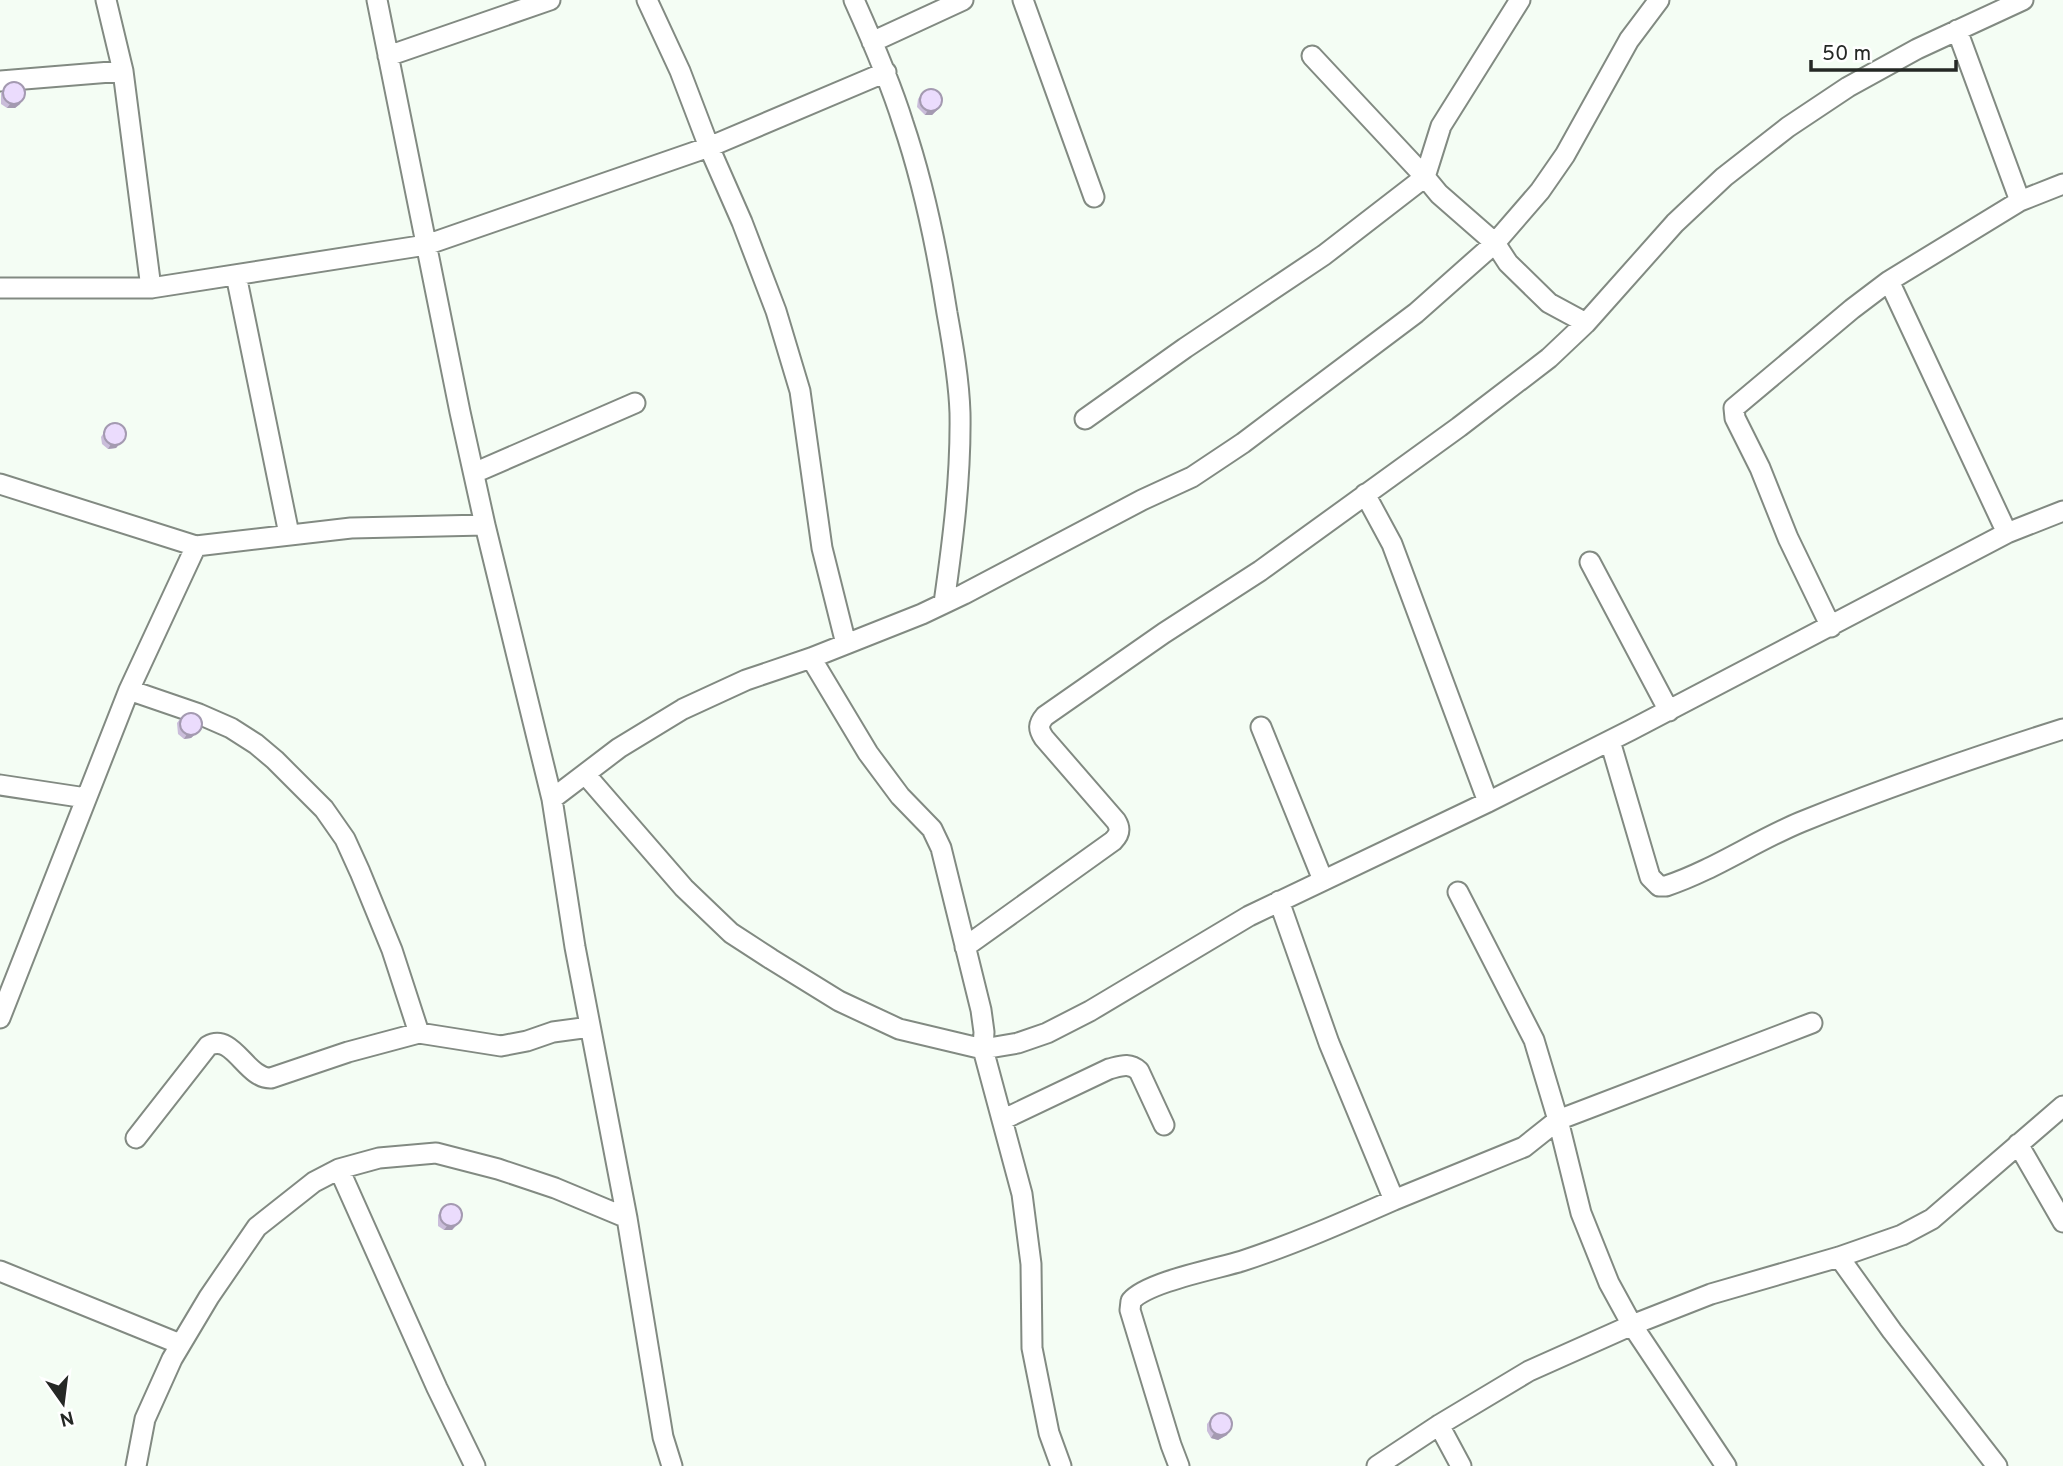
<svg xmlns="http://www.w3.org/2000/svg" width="2063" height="1466" font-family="Overpass,sans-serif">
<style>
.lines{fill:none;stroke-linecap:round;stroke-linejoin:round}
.street-casing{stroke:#828a82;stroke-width:23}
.street{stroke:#fff;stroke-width:19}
.wall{fill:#cabdda}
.shaded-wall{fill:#a49ab1}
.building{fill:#ebdcfd;stroke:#a49ab1;stroke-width:2}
</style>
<rect width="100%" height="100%" fill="#f4fdf4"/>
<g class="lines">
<!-- street casing -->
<g class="street-casing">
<path id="street" d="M106,0L123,71L151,288
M377,0L460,412L485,525L552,799L575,947L627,1218L663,1437L672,1466
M647,0L680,71L709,147L742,222L776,311L800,391L822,548L846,644
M854,0C872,40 890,81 903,123C924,185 937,249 947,313C953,346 959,380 960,413C961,477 953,540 944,603
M1023,0L1094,197
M1520,0L1441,126L1425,177L1439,194L1495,243L1508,263L1549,303L1586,323
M1957,30L2020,201
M872,42L963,0
M388,56L550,0
M0,81L123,71
M236,275L289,534
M0,288H151L426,245L709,147L886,72
M1085,419L1185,348L1324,255L1425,177L1312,56
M474,473L635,403
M0,484L196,546L351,528L485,525
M1365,494L1392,544L1488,802
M2007,533L1889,281L2020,201L2063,184
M1590,562L1669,711
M1831,627L1788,538L1760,468L1735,418L1734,408L1852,309L1889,281
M811,658L868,753L900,796L932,829L941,848L981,1010L984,1032L983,1049L1022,1194L1031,1264L1032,1348L1049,1433L1061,1466
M129,690L199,714L231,728L256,744L275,760L324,809L345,839L360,872L392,950L419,1033
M1261,727L1323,880
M1610,741L1650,877L1659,886H1666C1714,870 1755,841 1801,822C1887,787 1975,757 2063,729
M585,774L684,888L731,933L771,959L839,1001L899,1029L983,1049L1018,1043L1047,1033L1090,1011L1249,916L1488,802L1631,730L2007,533L2063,511
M0,785L86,798
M552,799L619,748L683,709L746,680L811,658L922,614L964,594L1142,500L1192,477L1243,443L1416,313L1495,243L1540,191L1565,155L1629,40L1659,0
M1458,892L1534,1040L1558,1120L1581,1213L1609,1283L1632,1325L1726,1466
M1279,901L1329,1043L1394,1200L1524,1147L1558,1120L1812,1023
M965,947L1113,841C1120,834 1121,829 1116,821L1044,738C1038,729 1038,724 1045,716L1164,633L1260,571L1459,427L1549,358L1586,323L1675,223L1724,177L1788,127L1848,87L1917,49L2023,0
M0,1018L129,690L196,546
M1002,1120L1109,1069C1121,1066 1129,1062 1139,1071L1164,1125
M136,1138L208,1046C233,1032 246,1079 271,1078L348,1052L419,1033L501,1046L527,1041L553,1032L590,1027
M2018,1144L2063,1222
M339,1169L437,1388L475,1466
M1839,1257L1892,1331L1997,1466
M0,1271L180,1344
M1439,1425L1461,1466
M136,1466L145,1419L172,1359L209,1297L257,1227L314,1182L339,1169L379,1158L436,1153L498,1169L555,1188L627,1218
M1179,1466L1171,1445L1130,1310L1131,1301C1147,1282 1216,1269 1242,1261C1294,1244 1344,1222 1394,1200
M1377,1466L1439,1425L1529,1371L1632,1325L1711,1294L1839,1257L1902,1235L1932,1219L2063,1106"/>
</g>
<!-- street -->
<use href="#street" class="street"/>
</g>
<!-- wall -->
<path class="wall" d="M4,88L20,104L15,108H7L1,104V93Z
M921,95L937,110L932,115H925L917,107L918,99Z
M110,423L126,436L116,448L108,449L102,444L101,437Z
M180,719L200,730L191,738L184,739L178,734L177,723Z
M441,1211L459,1223L452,1230H444L438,1226V1215Z
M1210,1420L1227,1435L1218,1440L1211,1438L1207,1431V1424Z"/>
<!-- shaded-wall -->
<path class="shaded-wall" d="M23,99L20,104L15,108H7L10,104Z
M940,106L937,110L932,115H925L928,110Z
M126,436L116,448L108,449L111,444Z
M200,730L191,738L184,739L187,734Z
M462,1218L452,1230H444L447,1226Z
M1230,1430L1227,1435L1218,1440L1211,1438L1214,1433Z"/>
<!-- building -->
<path class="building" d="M3 93a11 11 0 1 1 22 0a11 11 0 1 1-22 0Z
M920 100a11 11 0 1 1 22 0a11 11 0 1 1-22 0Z
M104 434a11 11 0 1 1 22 0a11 11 0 1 1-22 0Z
M180 724a11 11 0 1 1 22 0a11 11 0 1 1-22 0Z
M440 1215a11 11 0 1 1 22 0a11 11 0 1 1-22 0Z
M1210 1424a11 11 0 1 1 22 0a11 11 0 1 1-22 0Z"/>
<!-- north arrow -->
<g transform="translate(63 1403) rotate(166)" stroke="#ffffff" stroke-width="5" paint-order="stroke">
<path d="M0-5L12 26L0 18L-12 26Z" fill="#252825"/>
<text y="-10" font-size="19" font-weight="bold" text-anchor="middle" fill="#252825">N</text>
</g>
<!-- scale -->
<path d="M1811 60v10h145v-10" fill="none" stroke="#252825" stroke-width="3.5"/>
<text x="1822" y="60" font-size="21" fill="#252825" stroke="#ffffff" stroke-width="5" paint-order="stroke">50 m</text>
</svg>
